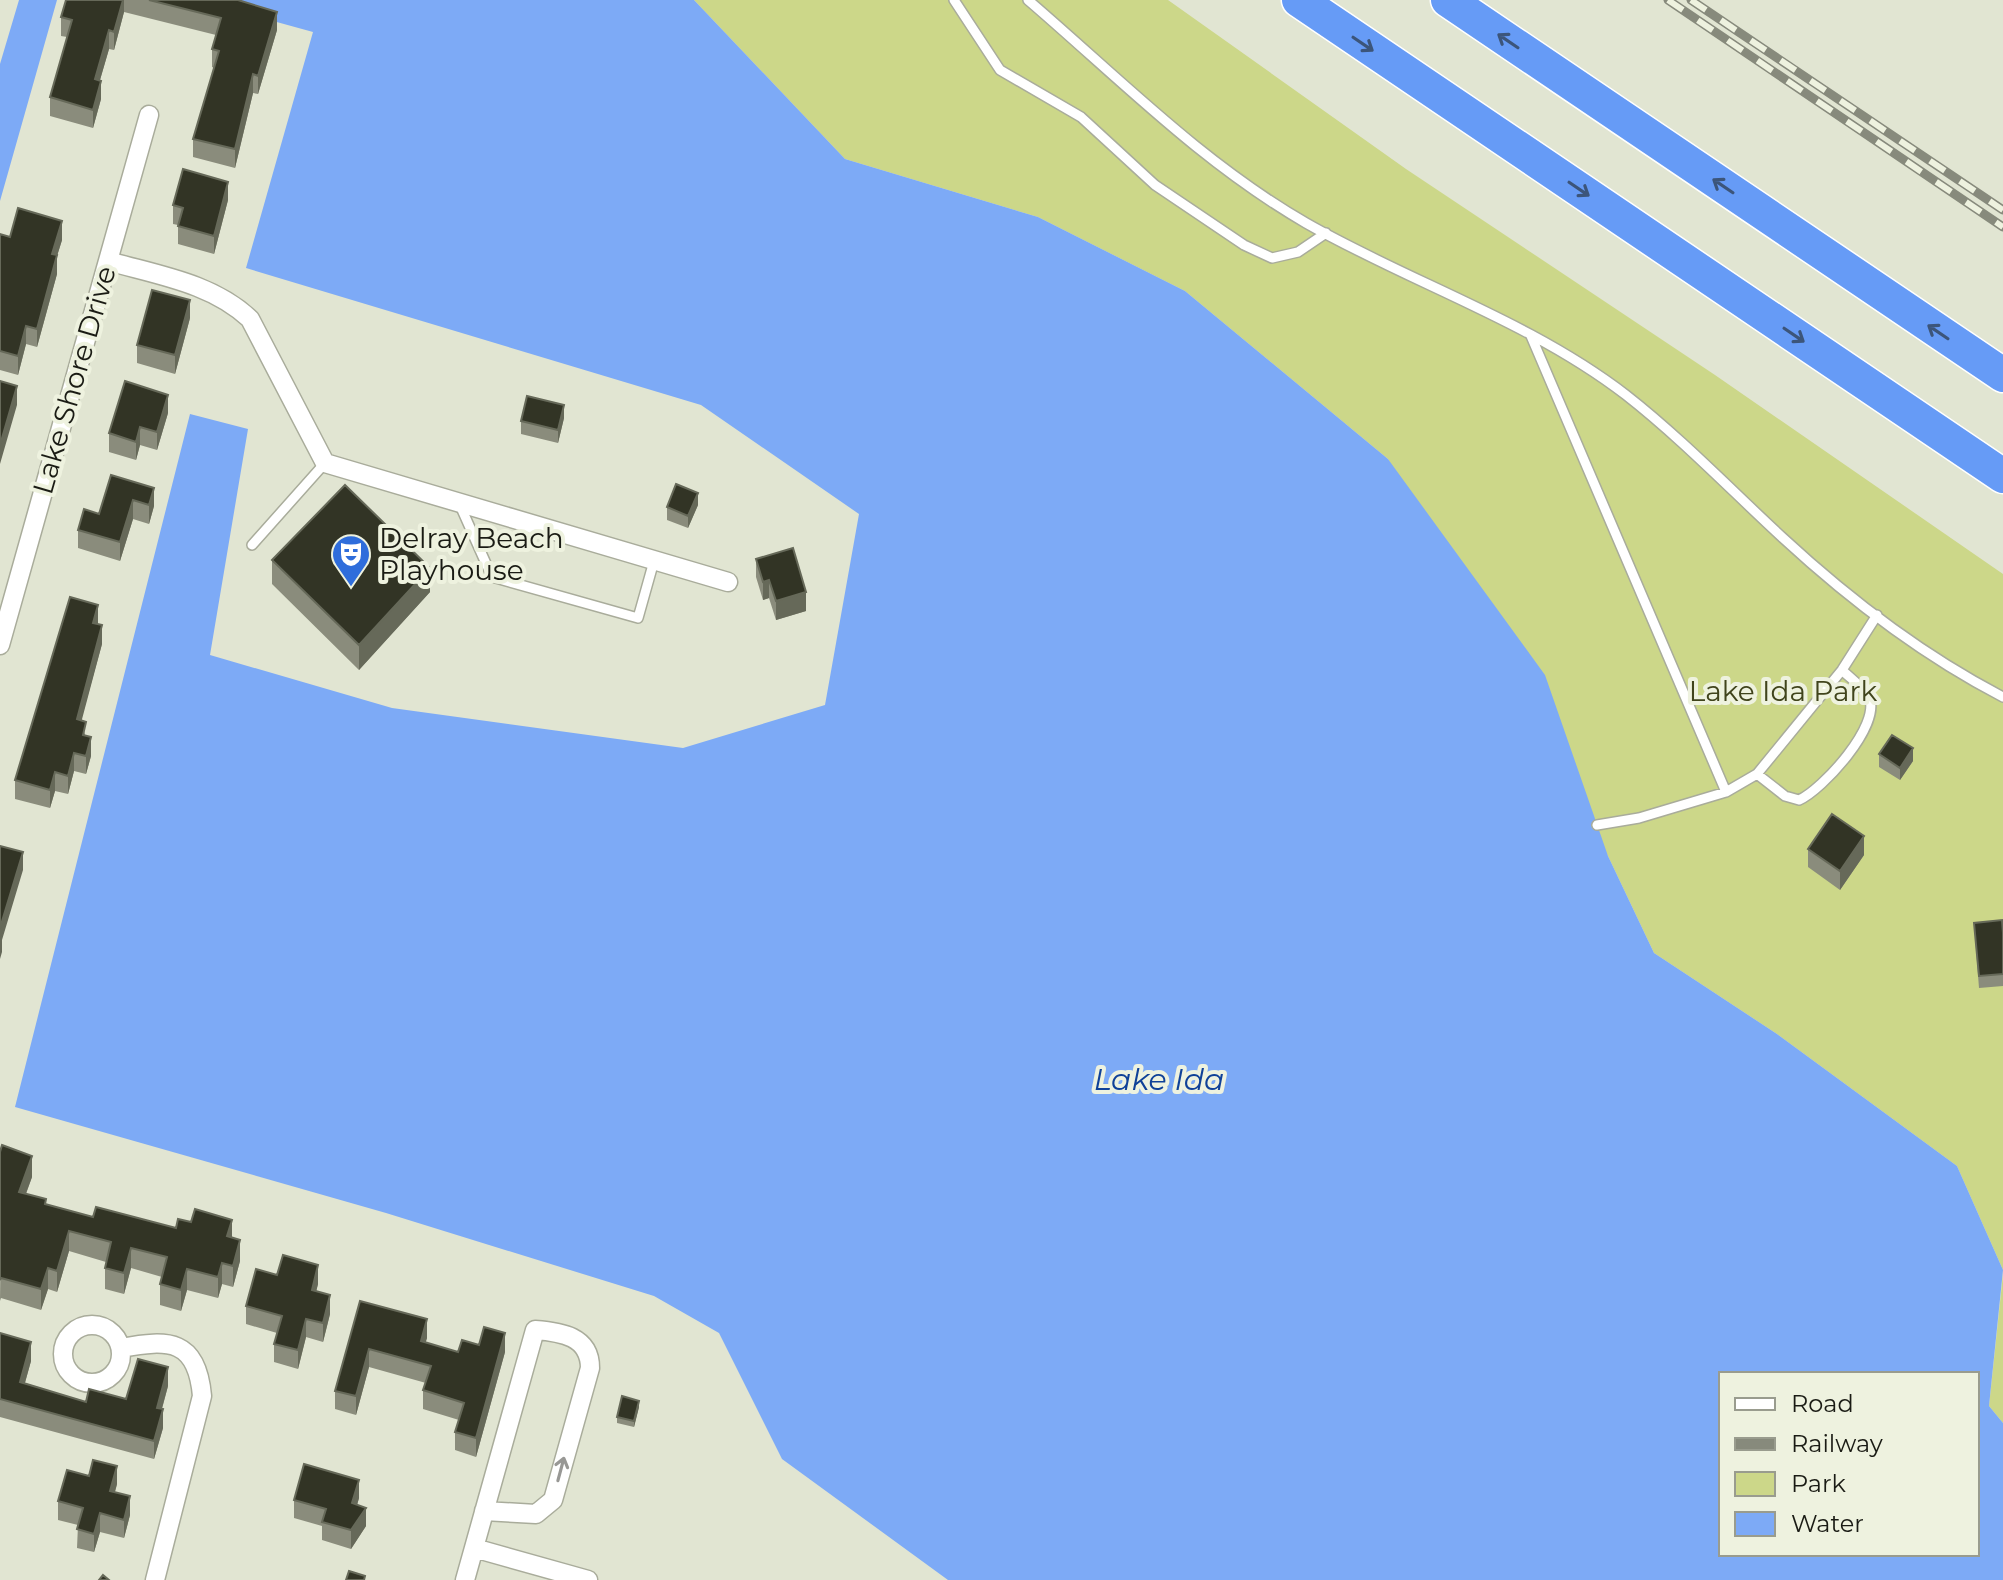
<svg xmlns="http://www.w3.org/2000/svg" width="2003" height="1580" font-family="Montserrat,sans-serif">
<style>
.green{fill:#ccd789}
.water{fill:#7daaf6;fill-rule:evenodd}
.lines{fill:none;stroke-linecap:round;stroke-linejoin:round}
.service-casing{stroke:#a9ac9b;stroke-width:12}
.minor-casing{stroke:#a9ac9b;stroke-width:21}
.motorway-casing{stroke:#fff;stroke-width:37}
.service{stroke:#fff;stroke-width:9}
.minor{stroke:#fff;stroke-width:18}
.motorway{stroke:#669bf6;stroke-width:34}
.rail-casing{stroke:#878a7c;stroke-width:9}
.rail{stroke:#eef2df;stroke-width:6;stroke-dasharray:18;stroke-linecap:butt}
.wall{fill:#8a8c7c}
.shaded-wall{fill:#666959}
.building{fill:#323425;stroke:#666959;stroke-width:2}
.oneway{stroke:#3c557a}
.oneway2{stroke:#989895}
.labels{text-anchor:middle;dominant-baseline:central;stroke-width:8;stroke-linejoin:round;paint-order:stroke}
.street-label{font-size:28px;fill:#1a1b14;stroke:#eef2df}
.poi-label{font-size:28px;fill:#1a1b14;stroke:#eef2df;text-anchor:start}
.park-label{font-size:28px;fill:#40441c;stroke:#eef2df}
.water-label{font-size:30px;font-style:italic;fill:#0f4198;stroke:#eef2df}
</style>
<rect width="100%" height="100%" fill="#e1e5d2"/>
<!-- green -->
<path class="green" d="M694,0H1168L1406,169L1715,375L2003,574V1270L1957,1166L1777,1034L1654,953L1608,856L1388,459L1185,291L1038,217L845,159Z
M2003,1274V1423L1989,1406Z"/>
<!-- water -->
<path class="water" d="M19,0H57L0,201V64Z
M197,0H694L845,159L1038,217L1185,291L1388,459L1545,675L1608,856L1654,953L1777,1034L1957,1166L2003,1270L1989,1406L2003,1423V1580H948L782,1459L719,1333L654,1296L386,1213L15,1107L190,414L248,429L210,655L392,708L683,748L825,705L859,514L701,405L246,268L313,32ZM1721,1374H1977V1554H1721Z"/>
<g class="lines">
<!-- service casing -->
<g class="service-casing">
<path id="service" d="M954,0L1000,70L1081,117L1155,185L1244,245L1272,258L1298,252L1326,233
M1028,0C1119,78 1202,163 1306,223C1411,283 1530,321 1626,395C1681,438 1731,490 1783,538C1848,598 1924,656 2003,697
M1531,336L1726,792
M459,503L492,577L638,618L654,561
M252,545L325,463
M1757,774L1785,796L1799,800C1822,790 1882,725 1869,697C1864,688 1850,678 1842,670
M1597,825L1639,818L1726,792L1757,774L1842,670L1877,615"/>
</g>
<!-- minor casing -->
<g class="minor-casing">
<path id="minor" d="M108,261C157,275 212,283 250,319L325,463L728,582
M0,645L149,115
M63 1354a29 29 0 1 1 58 0a29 29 0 1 1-58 0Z
M121,1348C169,1339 197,1339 202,1396L155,1580
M474,1548L588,1580
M465,1580L535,1330C561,1332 590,1336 590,1368L553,1500L536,1514L484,1511"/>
</g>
<!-- motorway casing -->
<g class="motorway-casing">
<path id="motorway" d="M1299,0L2003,476
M1448,0L2003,375"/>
</g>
<!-- service -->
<use href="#service" class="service"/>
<!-- minor -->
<use href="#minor" class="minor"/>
<!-- motorway -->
<use href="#motorway" class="motorway"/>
<!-- rail casing -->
<g class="rail-casing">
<path id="rail" d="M1668,0L2003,227
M1691,0L2003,210"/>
</g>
<!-- rail -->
<use href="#rail" class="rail"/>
</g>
<!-- wall -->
<path class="wall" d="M66,0H238L277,30L258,94L253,93L235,168L193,157V139L214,68L212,67V49L216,35L124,12L114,50L109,49L100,80L101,99L93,128L50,116V97L67,37L61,36V17Z
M228,200L214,254L178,244V225L173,224V205Z
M0,234L10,237L62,240L57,256V274L37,347L26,344L18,375L0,370Z
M190,318L175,374L137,363V345Z
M168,413L157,450L140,445L136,460L109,452V433Z
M564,418L558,443L521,434V421Z
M111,475L154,506L149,524L133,519L120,561L78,548V530L99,514Z
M698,505L688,528L667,520V507Z
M756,559L806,611L776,620L769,598L763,600L756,577Z
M272,560L430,592L359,670L272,584Z
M97,624L102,644L81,720L91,756L86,774L74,771L68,794L55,791L50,808L15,799V780Z
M1879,754L1913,761L1900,780L1879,767Z
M1808,849L1864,855L1840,890L1808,867Z
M1974,923L2003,933V986L1979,988Z
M2,1145L32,1177L26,1194L46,1204L93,1217L176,1228L232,1238L240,1261L233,1287L222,1284L218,1298L187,1290L181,1311L160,1305V1284L162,1277L131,1268L124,1294L105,1289V1268L106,1262L69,1251L57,1292L48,1289L41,1310L1,1298L0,1301Z
M277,1275L318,1284L316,1291L330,1314L323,1342L306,1337L298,1369L274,1362V1344L277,1333L246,1324V1306Z
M360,1301L427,1338L425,1342L458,1352H505L476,1457L455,1450V1432L459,1420L423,1409V1390L426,1383L369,1367L356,1415L335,1409V1391Z
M0,1333L31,1361L25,1383L86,1402L126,1399L168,1386L162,1409L163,1428L154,1459L0,1417Z
M639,1407L634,1427L617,1423V1417Z
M117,1484L115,1492L130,1515L124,1538L100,1532L94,1552L77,1548L78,1525L58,1520V1501Z
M359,1498L357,1505L366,1526L351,1549L322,1540V1526L294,1518V1500Z"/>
<!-- shaded-wall -->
<path class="shaded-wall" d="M123,0H124V12L114,50V32Z
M277,12V30L258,94V76Z
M109,30V49L95,97V79Z
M253,74V93L235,168V149Z
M101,81V99L93,128V110Z
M228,182V200L214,254V236Z
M62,221V240L57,256V274L37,347V329L52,254Z
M190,300V318L175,374V355Z
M26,326V344L18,375V356Z
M17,386V405L0,464V445Z
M168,395V413L157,450V432Z
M564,405V418L558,443V430Z
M140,427V445L136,460V442Z
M154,488V506L149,524V505Z
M698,493V505L688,528V516Z
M133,500V519L120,561V542Z
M430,568V592L359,670V645Z
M769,580V598L763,600V582Z
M806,592V611L776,620V601Z
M98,605V623L93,641V623Z
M102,625V644L77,738V719Z
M91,737V756L86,774V756Z
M1913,748V761L1900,780V768Z
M74,753V771L68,794V776Z
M55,772V791L50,808V790Z
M1864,836V855L1840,890V871Z
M23,852V870L2,940V952L0,959V928Z
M32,1156V1177L19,1212V1192Z
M232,1220V1240L227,1236Z
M69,1231V1251L57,1292V1271Z
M240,1240V1261L233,1287V1266Z
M131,1248V1268L124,1294V1273Z
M222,1263V1284L218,1298V1277Z
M318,1265V1284L312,1309V1290Z
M48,1268V1289L41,1310V1289Z
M187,1269V1290L181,1311V1290Z
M330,1295V1314L323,1342V1323Z
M306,1319V1337L298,1369V1350Z
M427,1319V1338L421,1359V1341Z
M505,1333V1352L476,1457V1438Z
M31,1342V1361L20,1400V1382Z
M369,1349V1367L356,1415V1396Z
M168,1367V1386L157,1426V1408Z
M639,1401V1407L634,1427V1421Z
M163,1409V1428L154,1459V1441Z
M117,1466V1484L110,1509V1491Z
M359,1480V1498L352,1522V1503Z
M130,1496V1515L124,1538V1520Z
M366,1508V1526L351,1549V1530Z
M100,1513V1532L94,1552V1534Z"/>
<!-- building -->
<path class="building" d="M66,0H123L114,32L109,30L95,79L101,81L93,110L50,97L72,20L61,17Z
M149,0H238L277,12L258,76L253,74L235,149L193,139L219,51L212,49L221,18Z
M183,169L228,182L214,236L178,226L183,208L173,205Z
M18,208L62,221L52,254L57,255L37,329L26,326L18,356L0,351V234L10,237Z
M152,290L190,300L175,355L137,345Z
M0,381L17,386L0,445Z
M125,381L168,395L157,432L140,427L136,442L109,433Z
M527,396L564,405L558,430L521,421Z
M111,475L154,488L149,505L133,500L120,542L78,530L84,509L99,514Z
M676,484L698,493L688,516L667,507Z
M345,485L430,568L359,645L272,560Z
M793,548L806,592L776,601L769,580L763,582L756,559Z
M70,597L98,605L93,623L102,625L77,719L86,722L83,735L91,737L86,756L74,753L68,776L55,772L50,790L15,780Z
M1892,735L1913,748L1900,768L1879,754Z
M1832,814L1864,836L1840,871L1808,849Z
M0,846L23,852L0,928Z
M2002,920L2003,933V974L1979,976L1974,923Z
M2,1145L32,1156L19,1192L46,1199L45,1204L93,1217L96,1207L176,1228L178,1219L191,1222L195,1209L232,1220L227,1236L240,1240L233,1266L222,1263L218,1277L187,1269L181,1290L160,1284L167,1257L131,1248L124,1273L105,1268L111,1242L69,1231L57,1271L48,1268L41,1289L1,1278L0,1280V1152Z
M283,1255L318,1265L312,1290L330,1295L323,1323L306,1319L298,1350L274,1344L282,1316L246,1306L256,1269L277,1275Z
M360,1301L427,1319L421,1341L458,1352L462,1340L479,1345L484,1327L505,1333L476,1438L455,1432L464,1403L423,1390L431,1366L369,1349L356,1396L335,1391Z
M0,1333L31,1342L20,1382L86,1402L89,1389L126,1399L138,1359L168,1367L157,1408L163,1409L154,1441L0,1399Z
M622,1396L639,1401L634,1421L617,1417Z
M93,1460L117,1466L110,1491L130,1496L124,1520L100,1513L94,1534L77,1529L83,1508L58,1501L67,1470L89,1476Z
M304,1464L359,1480L352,1503L366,1508L351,1530L322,1522L326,1509L294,1500Z
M349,1571L365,1576L364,1580H346Z
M103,1575L109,1580H99Z"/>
<!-- one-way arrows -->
<defs><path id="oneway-shaft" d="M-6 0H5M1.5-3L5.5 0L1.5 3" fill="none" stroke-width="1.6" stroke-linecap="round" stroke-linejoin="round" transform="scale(2)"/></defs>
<g class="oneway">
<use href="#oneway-shaft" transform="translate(1508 41) rotate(-146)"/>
<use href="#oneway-shaft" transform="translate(1363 44) rotate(34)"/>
<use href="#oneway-shaft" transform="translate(1723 186) rotate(-146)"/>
<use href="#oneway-shaft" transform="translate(1579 189) rotate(34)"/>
<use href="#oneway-shaft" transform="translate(1938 332) rotate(-146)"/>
<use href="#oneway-shaft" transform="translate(1794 335) rotate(34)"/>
</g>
<use class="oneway2" href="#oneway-shaft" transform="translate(561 1469) rotate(-75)"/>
<!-- icons -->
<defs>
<g id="theatre-pin" transform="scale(2)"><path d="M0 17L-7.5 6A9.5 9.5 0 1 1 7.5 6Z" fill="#2f6ddb" stroke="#eef2df"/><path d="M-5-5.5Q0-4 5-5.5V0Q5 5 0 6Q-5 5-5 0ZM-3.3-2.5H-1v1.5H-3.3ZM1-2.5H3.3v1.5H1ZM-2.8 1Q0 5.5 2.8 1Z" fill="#fff"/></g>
</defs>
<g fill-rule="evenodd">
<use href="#theatre-pin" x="351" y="554"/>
</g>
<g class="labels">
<!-- street labels -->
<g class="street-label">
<text transform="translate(74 380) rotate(-74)">Lake Shore Drive</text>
</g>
<!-- poi labels -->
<g class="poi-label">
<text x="379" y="538">Delray Beach<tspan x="379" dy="32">Playhouse</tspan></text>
</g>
<!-- park labels -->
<g class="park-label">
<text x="1783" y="691">Lake Ida Park</text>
</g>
<!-- water labels -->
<g class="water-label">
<text x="1159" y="1079">Lake Ida</text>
</g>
</g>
<!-- legend -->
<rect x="1719" y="1372" width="260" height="184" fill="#eef2df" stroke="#999c8e" stroke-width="2"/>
<rect x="1735" y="1398" width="40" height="12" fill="#ffffff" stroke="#999c8e" stroke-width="2"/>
<text x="1791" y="1412" font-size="24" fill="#1a1b14">Road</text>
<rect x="1735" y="1438" width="40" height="12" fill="#878a7c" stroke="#999c8e" stroke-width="2"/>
<text x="1791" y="1452" font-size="24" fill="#1a1b14">Railway</text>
<rect x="1735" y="1472" width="40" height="24" fill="#ccd789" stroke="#999c8e" stroke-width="2"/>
<text x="1791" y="1492" font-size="24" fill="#1a1b14">Park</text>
<rect x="1735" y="1512" width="40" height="24" fill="#7daaf6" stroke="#999c8e" stroke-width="2"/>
<text x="1791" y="1532" font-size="24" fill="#1a1b14">Water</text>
</svg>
